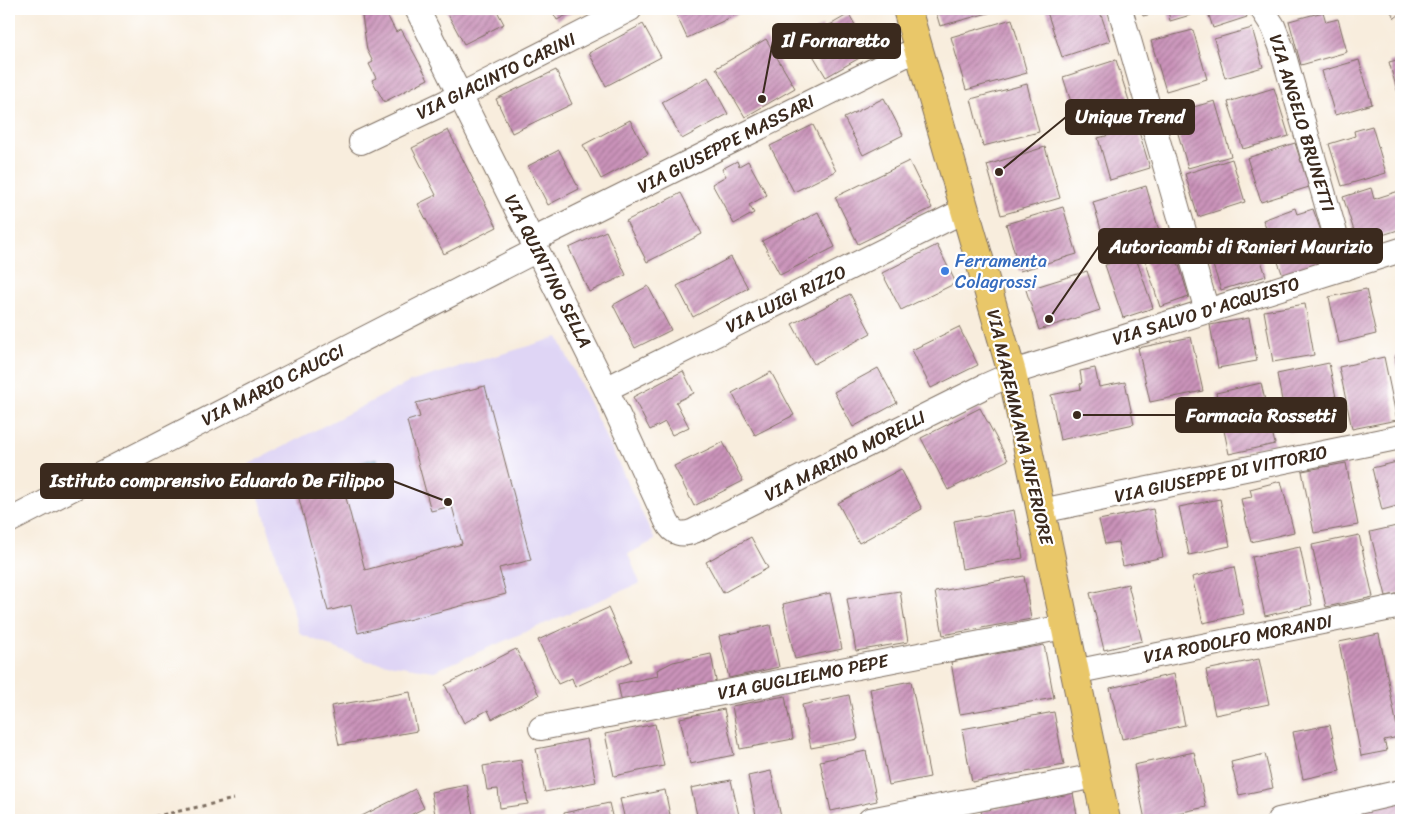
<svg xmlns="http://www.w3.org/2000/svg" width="1410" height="829" font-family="Sriracha,sans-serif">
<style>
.built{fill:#dfd5f5}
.water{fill:#59aad4;stroke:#4a6a79}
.building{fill:url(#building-hatch)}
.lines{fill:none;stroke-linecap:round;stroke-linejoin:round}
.minor-casing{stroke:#7d6e61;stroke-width:26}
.major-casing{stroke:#7d6e61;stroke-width:30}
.path{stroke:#7d6e61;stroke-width:3;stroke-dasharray:4 4;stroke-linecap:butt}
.minor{stroke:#fff;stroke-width:24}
.major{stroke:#e9c769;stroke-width:28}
.shop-dot{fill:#3f7fe0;stroke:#fff;stroke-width:2}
.labels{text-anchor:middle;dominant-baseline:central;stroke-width:4.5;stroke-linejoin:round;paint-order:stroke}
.street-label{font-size:18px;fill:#3b2a1e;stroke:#fff}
.shop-label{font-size:18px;fill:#366cbe;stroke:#fff;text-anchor:start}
.leader{fill:none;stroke:#3b2a1e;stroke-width:2}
.callout-dot{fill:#3b2a1e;stroke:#fff;stroke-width:2}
.callout{fill:#3b2a1e;stroke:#3b2a1e;stroke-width:2}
.callout-label{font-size:19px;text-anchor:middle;font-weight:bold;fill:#fff}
</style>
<defs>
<pattern id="building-hatch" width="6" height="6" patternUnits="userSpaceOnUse" patternTransform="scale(1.25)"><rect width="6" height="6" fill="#ca93ba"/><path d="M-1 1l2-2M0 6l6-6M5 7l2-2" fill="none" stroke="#a57897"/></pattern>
</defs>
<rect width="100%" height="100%" fill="#fff"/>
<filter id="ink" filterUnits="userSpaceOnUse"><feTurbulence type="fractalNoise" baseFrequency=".02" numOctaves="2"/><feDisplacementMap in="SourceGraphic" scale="10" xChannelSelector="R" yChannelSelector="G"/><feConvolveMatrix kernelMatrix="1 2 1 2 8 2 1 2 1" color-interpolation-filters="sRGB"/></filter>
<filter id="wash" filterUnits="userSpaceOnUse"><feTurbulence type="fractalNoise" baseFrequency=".0096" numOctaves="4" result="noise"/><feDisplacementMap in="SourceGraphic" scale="20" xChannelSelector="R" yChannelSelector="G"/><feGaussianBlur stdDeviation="1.12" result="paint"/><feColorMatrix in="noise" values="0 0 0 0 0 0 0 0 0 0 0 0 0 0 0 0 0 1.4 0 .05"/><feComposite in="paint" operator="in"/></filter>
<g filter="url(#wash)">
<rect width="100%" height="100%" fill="#f8eddd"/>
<!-- built -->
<path class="built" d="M558,337L655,540L628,554L640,583L434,671L368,661L300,634L249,464L410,382Z"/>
<!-- water -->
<path class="water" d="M377,458L381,473L353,481L349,466Z"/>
<g id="blocks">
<!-- building -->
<path class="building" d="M377,9H384L396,32L401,29L428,79L384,102L372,80L376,78L369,64L373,62L367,50L362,16Z
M445,9H496L504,24L464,44Z
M551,9H579L557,20Z
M682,9H738L740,13L687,38L675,12Z
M935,9H1003L940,26Z
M1046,9H1099L1110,41L1062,57Z
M1141,9H1192L1194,14L1170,21L1168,10L1143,16Z
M1207,9H1244L1247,17L1213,28Z
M1389,9H1401V13L1395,18Z
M1323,12L1326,22L1338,19L1347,52L1301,65L1289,21Z
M849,14L870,52L826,77L811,52L816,49L808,34L822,26L823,29Z
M1012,19L1027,73L966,90L951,37Z
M643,24L661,57L606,86L589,53Z
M1252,28L1263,67L1225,78L1214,39Z
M1193,30L1207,79L1166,91L1151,41Z
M766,39L795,88L745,117L716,68Z
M1401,59V96L1399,97L1389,62Z
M1116,60L1132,110L1079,127L1063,77Z
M1359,60L1372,104L1335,115L1322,71Z
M556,70L572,104L512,133L496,99Z
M708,77L728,114L682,139L662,102Z
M1027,84L1039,132L983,146L971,99Z
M1274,88L1289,136L1243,149L1228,102Z
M884,98L903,135L863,155L844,118Z
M1215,101L1231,156L1188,168L1172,113Z
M630,120L648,154L601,179L583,145Z
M1136,122L1150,168L1110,180L1098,138L1113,134L1111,129Z
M813,125L836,171L794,192L770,146Z
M1372,126L1386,173L1342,186L1329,144L1355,136L1354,131Z
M448,130L497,227L444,254L418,204L436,195L412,148Z
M1295,143L1309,187L1261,202L1247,158Z
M1045,147L1060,198L1001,215L987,165Z
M559,150L579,189L548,205L528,166Z
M1232,159L1245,202L1198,217L1185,174Z
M737,161L739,166L748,161L767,195L749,205L754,213L734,224L712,184L726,176L722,169Z
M909,161L932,208L858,244L835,197Z
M1146,186L1160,234L1107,250L1093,202Z
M1371,188L1374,199L1399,191L1401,198V229L1358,243L1343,197Z
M681,193L702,234L647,262L626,221Z
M1063,207L1077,254L1020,271L1006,224Z
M1295,208L1297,214L1313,209L1331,259L1283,276L1263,220Z
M818,212L835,247L780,275L762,241Z
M606,231L626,275L589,292L569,248Z
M1252,232L1266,276L1221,290L1207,247Z
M1172,243L1189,297L1160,307L1143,253Z
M937,245L956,283L901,310L882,273Z
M1135,255L1153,308L1123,318L1105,265Z
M731,257L748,288L693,317L677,286Z
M1087,271L1100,310L1039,330L1026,290Z
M648,286L671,330L635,348L613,305Z
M1366,289L1376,334L1339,343L1329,297Z
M850,294L871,333L814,364L792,324Z
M1305,304L1314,355L1273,362L1264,311Z
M1249,318L1257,361L1218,368L1210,325Z
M959,327L978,365L931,388L912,350Z
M1191,337L1203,391L1150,402L1138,348Z
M1401,355V382H1400L1395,356Z
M1384,357L1397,420L1352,429L1339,367Z
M1329,363L1341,422L1288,432L1277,374Z
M878,368L897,403L853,427L834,392Z
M1095,368L1099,387L1125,382L1134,424L1060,440L1051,395L1081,389L1080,384L1082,383L1080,371Z
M683,371L694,393L676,402L689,427L672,435L665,422L650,430L633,397Z
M771,372L794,415L755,435L732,393Z
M1261,383L1275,444L1229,454L1216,393Z
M485,386L531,560L499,568L506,594L358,633L351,605L328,611L296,487L340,475L365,570L462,544L452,506L431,511L407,421L420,417L416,403Z
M980,408L1008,460L948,490L921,438Z
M723,442L743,481L694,506L674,466Z
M1401,461V505L1382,510L1372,468Z
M1346,463L1358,525L1314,533L1302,471Z
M901,469L922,509L859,543L838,503Z
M1281,481L1294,532L1251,542L1241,499L1252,497L1250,489Z
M1220,499L1230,546L1189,555L1179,507Z
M1153,509L1163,557L1123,566L1118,542L1105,544L1099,520Z
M1014,510L1023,558L962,569L954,521Z
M1401,525V593L1386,596L1370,532Z
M1359,535L1373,597L1326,607L1312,545Z
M751,537L768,568L723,593L706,562Z
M1300,547L1312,605L1265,616L1252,557Z
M1234,567L1244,614L1203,623L1192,577Z
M1024,576L1031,619L943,635L935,592Z
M1128,584L1142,641L1104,650L1090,593Z
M900,591L908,642L856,651L847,599Z
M830,593L842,649L795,659L783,604Z
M608,608L632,661L575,687L572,678L558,684L538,640Z
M770,625L779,667L729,678L719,636Z
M1379,634L1399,737L1384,740L1387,751L1361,756L1339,642Z
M1044,645L1054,698L960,714L951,662Z
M516,649L539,695L492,719L488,710L464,723L445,685Z
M711,654L717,686L622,704L618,684L658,676L657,670L673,662Z
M1259,659L1269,704L1215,715L1206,670Z
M1174,674L1185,725L1122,739L1110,688Z
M911,681L930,777L889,785L870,689Z
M410,692L417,731L339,745L331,706Z
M849,695L858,739L811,748L802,705Z
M785,696L793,739L740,749L732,706Z
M724,709L734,755L690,764L680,718Z
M1054,712L1064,765L972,782L962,729Z
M655,724L664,766L614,776L605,734Z
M1330,725L1340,771L1303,779L1293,732Z
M587,739L596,782L545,792L536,749Z
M866,751L877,801L831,811L820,761Z
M1194,752L1206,807L1145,820L1134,765Z
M1265,754L1273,788L1239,795L1231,762Z
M521,760L528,804L500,808L498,789L487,790L483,766Z
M771,771L781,817L757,820L748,776Z
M731,780L740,820H698L691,788Z
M467,785L474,820H436L431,792Z
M415,789L424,808L401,820H354Z
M665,790L671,820H625L620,799Z
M1073,793L1078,820H983L981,811Z
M1401,801V820H1363L1361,810Z
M609,803L613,820H565L564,813Z
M543,814L545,820H516V819Z"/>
</g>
</g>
<g filter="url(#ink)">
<use href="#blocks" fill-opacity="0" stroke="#7d6e61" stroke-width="1"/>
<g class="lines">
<!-- minor casing -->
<g class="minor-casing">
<path id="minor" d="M417,9L606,389L667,522C673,534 682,536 694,531L985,386L1023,369L1401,250
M1120,9L1207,311
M1262,9L1273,26L1282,49L1345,268
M361,142L459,96L630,9
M533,240L919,48
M606,389L965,210
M1041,511L1401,437
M9,521L537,250
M1074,672L1401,606
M541,728L1064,627
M870,820L1096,776
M1279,820L1401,792"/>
</g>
<!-- major casing -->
<g class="major-casing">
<path id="major" d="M907,9L1012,373L1106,820"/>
</g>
<!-- path -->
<path class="path" d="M139,820L234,799"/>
<!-- minor -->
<use href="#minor" class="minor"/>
<!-- major -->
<use href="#major" class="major"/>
</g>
</g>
<!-- markers -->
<circle class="shop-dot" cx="945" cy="271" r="5"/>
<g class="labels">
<!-- street labels -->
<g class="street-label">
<text transform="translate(496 76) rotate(-26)">VIA GIACINTO CARINI</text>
<text transform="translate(1302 123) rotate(73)">VIA ANGELO BRUNETTI</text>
<text transform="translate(726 144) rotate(-27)">VIA GIUSEPPE MASSARI</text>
<text transform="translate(548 271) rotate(63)">VIA QUINTINO SELLA</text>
<text transform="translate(786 299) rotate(-26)">VIA LUIGI RIZZO</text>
<text transform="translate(1206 311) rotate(-17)">VIA SALVO D'ACQUISTO</text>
<text transform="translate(273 385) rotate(-27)">VIA MARIO CAUCCI</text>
<text transform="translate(1020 427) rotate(77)">VIA MAREMMANA INFERIORE</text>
<text transform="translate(845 456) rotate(-27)">VIA MARINO MORELLI</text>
<text transform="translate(1221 474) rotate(-12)">VIA GIUSEPPE DI VITTORIO</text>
<text transform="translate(1238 639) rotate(-11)">VIA RODOLFO MORANDI</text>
<text transform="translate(803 677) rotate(-11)">VIA GUGLIELMO PEPE</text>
</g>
<!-- shop labels -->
<g class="shop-label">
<text x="955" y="261">Ferramenta<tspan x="955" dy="21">Colagrossi</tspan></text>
</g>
</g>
<!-- callouts -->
<path class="leader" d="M762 99L773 41M999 172L1066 117M1049 319L1099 246M1077 415L1176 415M448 502L393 481"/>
<g class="callout-dot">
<circle cx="762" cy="99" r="5"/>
<circle cx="999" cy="172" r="5"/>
<circle cx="1049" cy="319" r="5"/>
<circle cx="1077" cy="415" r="5"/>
<circle cx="448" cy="502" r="5"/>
</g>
<g class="callout">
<rect x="773" y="24" width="127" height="34" rx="5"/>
<rect x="1066" y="100" width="128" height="34" rx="5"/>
<rect x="1099" y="229" width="283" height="34" rx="5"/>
<rect x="1176" y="398" width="170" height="34" rx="5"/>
<rect x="41" y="464" width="352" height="34" rx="5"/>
</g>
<g class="callout-label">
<text x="836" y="47">Il Fornaretto</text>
<text x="1130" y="123">Unique Trend</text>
<text x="1241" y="253">Autoricambi di Ranieri Maurizio</text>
<text x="1261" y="422">Farmacia Rossetti</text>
<text x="217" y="487">Istituto comprensivo Eduardo De Filippo</text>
</g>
<!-- margin -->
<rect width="1410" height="829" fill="none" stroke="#fff" stroke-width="30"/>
</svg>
